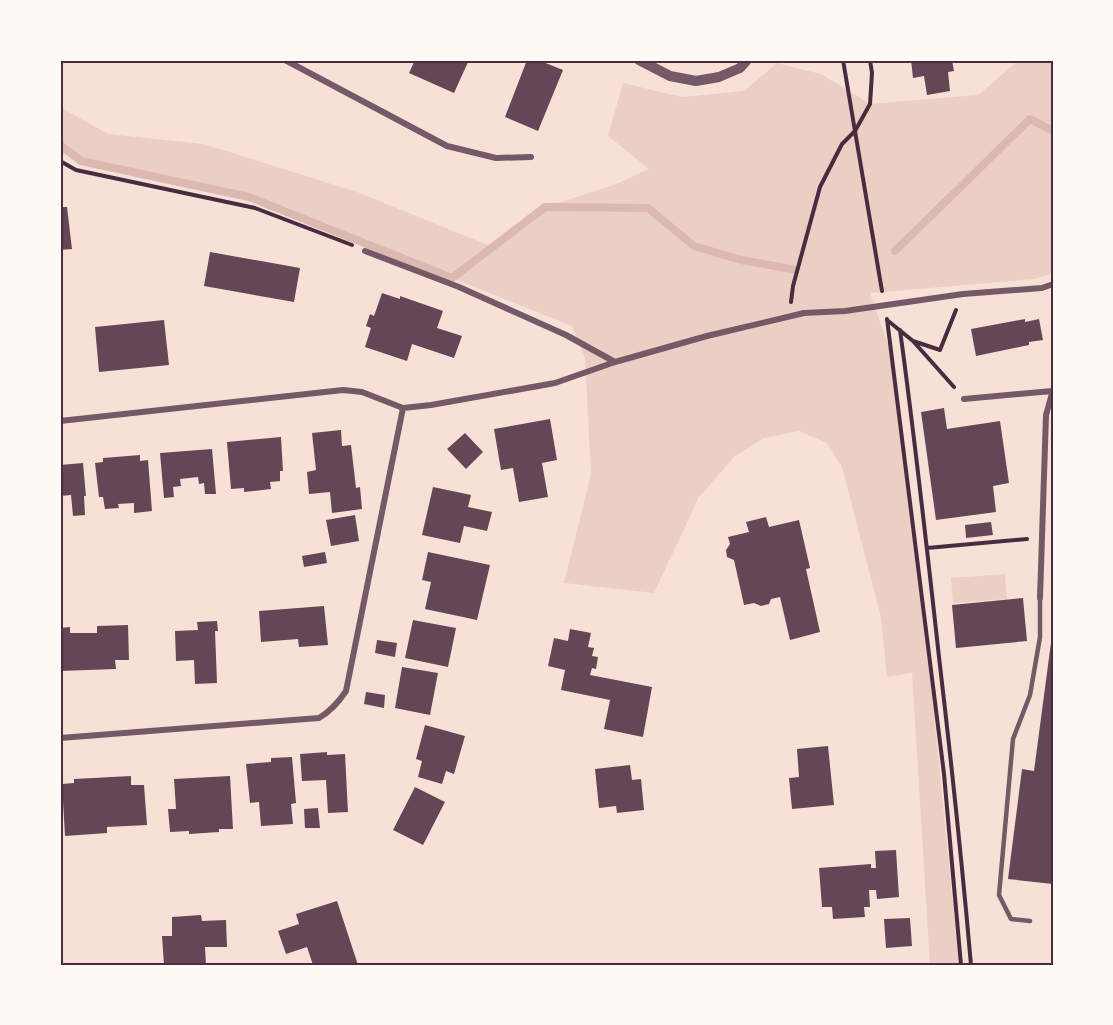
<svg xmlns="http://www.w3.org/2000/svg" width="1113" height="1025" font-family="'Alegreya Sans',sans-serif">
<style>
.green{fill:#ebcfc5}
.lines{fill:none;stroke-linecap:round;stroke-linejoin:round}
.stream{stroke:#dcb8b0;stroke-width:8}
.building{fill:#644757}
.path{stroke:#4a2c40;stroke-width:4}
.service{stroke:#755966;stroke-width:4.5}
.minor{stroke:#755966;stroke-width:6}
.tertiary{stroke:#755966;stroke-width:10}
.neatline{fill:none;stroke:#4a2c40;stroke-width:2}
</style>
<rect width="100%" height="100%" fill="#f7e1d7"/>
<!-- green -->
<path class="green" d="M1019,60H1053V273L1035,279L870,293L892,356L923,604L959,965H930L912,673L887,677L881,617L842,467L827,443L799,431L764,438L735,456L699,497L654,593L564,583L591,474L585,358L572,326L249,197L81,161L60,145V107L108,134L204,144L357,192L493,247L545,207L614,185L649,169L608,136L623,83L682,97L744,91L777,63L821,74L870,104L978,95Z
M1005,574L1007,599L953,603L951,578Z"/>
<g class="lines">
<!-- stream -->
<path class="stream" d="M60,145L81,161L249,197L452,278L545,207L648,208L694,246L741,260L792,269
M895,251L1030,119L1053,131"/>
</g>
<!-- building -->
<path class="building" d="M415,60H469L454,93L409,73Z
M527,60H538L563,70L538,131L505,117Z
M911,60H952L954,71L948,72L950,91L927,95L924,76L913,78Z
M60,207H67L72,249L60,250Z
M210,252L300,268L294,302L204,286Z
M382,293L400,299V296L443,311L437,328L462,336L454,358L412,344L407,361L365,347L371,328L366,326L370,314L374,316Z
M1025,319V322L1039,319L1043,340L1029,342V345L976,356L971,329Z
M164,320L169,365L99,372L95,327Z
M944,408L947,429L1000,421L1009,483L993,486L996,512L936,520L921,412Z
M550,419L557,460L542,463L548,497L519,502L513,468L501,470L494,429Z
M341,430L342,446L351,445L356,488L360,487L362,509L332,513L330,492L309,494L307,472L316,470L312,433Z
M465,433L483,452L466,469L447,449Z
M281,437L283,471H280V481L270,482L271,489L244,492V488L231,489L227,442Z
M212,449L216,494H205L204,483L199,484L198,477L180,479L181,486L173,487L174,497L164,498L160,453Z
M140,455V461L148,460L152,511L134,513V503L118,504L119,508L105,509L103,497H99L95,463L103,462V458Z
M83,463L86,496H84L85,515L73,516L71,495L60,496V465Z
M433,487L471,495L468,507L492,512L487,531L464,526L460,543L422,535Z
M355,515L359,541L331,546L326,520Z
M766,517L769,527L799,520L810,568L806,569L820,632L790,640L780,597L771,599L769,604L761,606L754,603L744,605L734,560L727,557L726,550L730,544L728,537L749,532L746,522Z
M991,522L993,535L966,538L965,525Z
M325,552L327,563L304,567L302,556Z
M428,552L490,565L477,620L425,609L431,582L422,580Z
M1023,598L1027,641L956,648L952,605Z
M324,606L328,645L299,647L298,639L261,642L259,611Z
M413,620L456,628L448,667L405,658Z
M217,621L218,631H215L217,683L195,684L194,660L176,661L175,631L198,630L197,622Z
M128,625L129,660H115L116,669L60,671V628L70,627V633H97V626Z
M570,629L591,633L588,647L594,648L592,656L598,657L596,669L592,668L590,675L652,687L643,737L604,729L610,700L561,690L565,670L548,666L554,638L568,641Z
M1052,635H1053V884L1008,879L1022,769L1034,771Z
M377,640L397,643L395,657L375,653Z
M402,667L438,673L430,715L395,708Z
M366,692L385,695L384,708L364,704Z
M425,725L465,736L454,774L446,771L442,784L418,777L422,761L416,759Z
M828,746L834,805L792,809L789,778L799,777L797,749Z
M327,752V755L345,754L348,812L328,813L326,780L302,781L300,754Z
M292,757L296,803L291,804L293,824L261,826L259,802L250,803L246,764L271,762V758Z
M630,765L632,780L641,779L644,810L617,813L616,806L599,808L595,769Z
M131,776V785H144L147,825L107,827V833L65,836L62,784L74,783V779Z
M230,776L233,829H219V832L189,834V831L170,832L168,809H176L174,779Z
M415,787L445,802L423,845L393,830Z
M318,808L320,828H305L304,809Z
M896,850L899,897L877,899L876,890H869L870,907H864L865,917L833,919L832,907H822L819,868L871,864V868H876L875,851Z
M337,901L358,965H313L307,947L286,954L278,931L299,924L296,914Z
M201,915L202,921L226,920L227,947H205L206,965H164L162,936H172V917Z
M910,918L912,946L886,948L884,919Z"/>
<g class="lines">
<!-- path -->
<path class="path" d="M843,60L882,291
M60,161L76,170L255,208L352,245
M791,302L793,286L820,187L842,144L855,131L870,104L872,73L870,60
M887,319L944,774L961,965
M887,320L913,341L954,387
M900,330C915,439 927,548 939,657C951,759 962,862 971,965
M913,341L940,350L956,310
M927,548L1027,539"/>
<!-- service -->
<path class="service" d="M1030,921L1011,919L999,895L1013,739L1030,695L1040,637V598"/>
<!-- minor -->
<path class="minor" d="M285,60L447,146L496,158L531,157
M365,251L459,287L566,335L615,362
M964,399L1052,391
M60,421L343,390L362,392L403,408L431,405L555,383L615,362L707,336L804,313L845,311L963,294L1042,288L1053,284
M1040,598L1046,415L1053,390
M60,738L319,718C331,711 338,703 346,691L403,408"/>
<!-- tertiary -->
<path class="tertiary" d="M639,60L670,76L696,81L719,77L740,68L747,60"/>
</g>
<!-- border -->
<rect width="1113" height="1025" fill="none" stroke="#fffaf5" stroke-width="123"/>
<rect x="62" y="62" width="990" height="902" class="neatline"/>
</svg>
